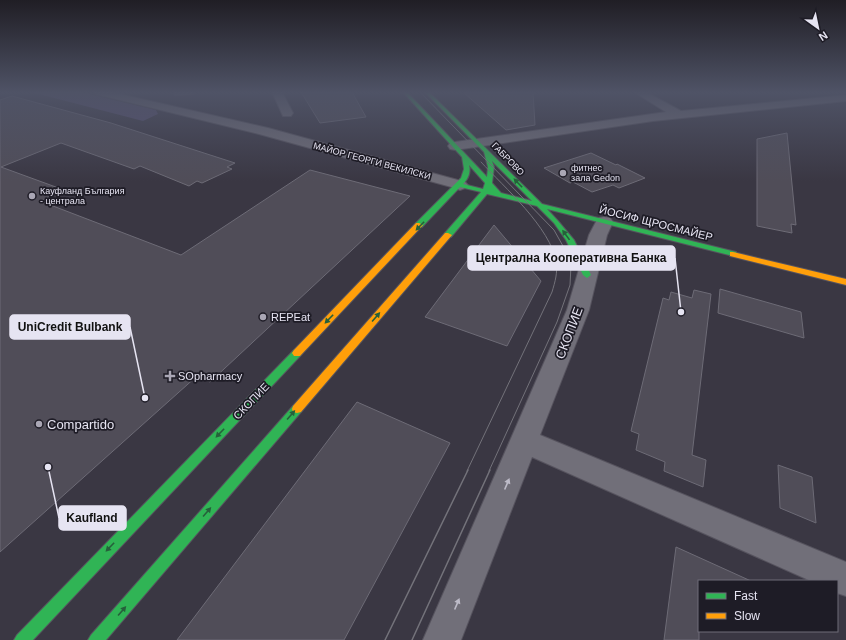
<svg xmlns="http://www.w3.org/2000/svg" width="846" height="640" font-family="Arial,sans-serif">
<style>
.green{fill:#564e71}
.building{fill:#504d58;stroke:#6d6b76}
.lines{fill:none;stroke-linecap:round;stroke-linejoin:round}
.street-casing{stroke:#56535e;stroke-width:2}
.fast-casing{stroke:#56535e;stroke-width:2}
.slow-casing{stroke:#56535e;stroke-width:2}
.street{fill:#716f79;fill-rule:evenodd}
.fast{fill:#30b455;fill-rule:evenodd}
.slow{fill:#ff9f0a;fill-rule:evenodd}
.tram-far1{stroke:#73727a;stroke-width:1}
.tram{stroke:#73727a;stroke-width:1.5}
.oneway{fill:#26603b}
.oneway2{fill:#bdbbc8}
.poi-dot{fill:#aaa7b5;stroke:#1e1c26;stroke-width:1.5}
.labels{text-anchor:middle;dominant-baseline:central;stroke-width:3.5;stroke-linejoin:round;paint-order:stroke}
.far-street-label{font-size:9px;fill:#e6e4f2;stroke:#1e1c26}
.far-poi-label{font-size:9px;fill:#e6e4f2;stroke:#1e1c26;text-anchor:start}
.street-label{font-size:11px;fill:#e6e4f2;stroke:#1e1c26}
.poi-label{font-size:11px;fill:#e6e4f2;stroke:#1e1c26;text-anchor:start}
.near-street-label{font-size:13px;fill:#e6e4f2;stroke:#1e1c26}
.near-poi-label{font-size:13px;fill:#e6e4f2;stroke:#1e1c26;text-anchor:start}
.leader{fill:none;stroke:#e6e4f2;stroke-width:1.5}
.callout-dot{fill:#e6e4f2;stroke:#1e1c26;stroke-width:1.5}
.callout{fill:#e6e4f2;stroke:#e6e4f2;stroke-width:1.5}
.callout-label{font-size:12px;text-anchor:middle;font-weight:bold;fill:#111}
</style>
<rect width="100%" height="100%" fill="#3a3743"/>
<!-- green -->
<path class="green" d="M31,92H81L156,110L158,114L143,121Z"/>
<!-- building -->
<path class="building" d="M301,92H352L366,117L320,123Z
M463,92H533L535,125L506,130Z
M12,96L111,123L235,163L227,167L232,169L202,183L197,181L189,186L140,166L134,169L61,143L1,167L64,190L40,201L181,255L310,170L410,196L210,382L197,376L0,552V100Z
M787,133L796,225L791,224L792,233L757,226V139Z
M591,153L616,165L617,164L645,178L619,188L613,185L592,192L573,182L570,183L544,168Z
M494,225L541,281L507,346L425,317Z
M720,289L801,312L804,338L718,313Z
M694,290L711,294L692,455L706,460L703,487L664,471L665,462L636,450L639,434L631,431L663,298L669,300L671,292L692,298Z
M357,402L450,443L344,640H177Z
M778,465L812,477L816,523L780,508Z
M676,547L751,581H699V640H664Z"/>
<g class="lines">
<!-- street casing -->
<g class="street-casing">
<path id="street" d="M94,92H111L268,128L465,182L468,185L465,188L460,190L455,188L259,134L95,94Z
M175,92H195L194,94L175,95L174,93Z
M272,92H282L293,113L291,116H283Z
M634,92H646L681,111L846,95V101L653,121L455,150L450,149L448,146L450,143L455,142L666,112Z
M604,217L610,218L613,222L607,235L589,310L540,435L846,562V596L837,593V581H811L532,457L461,640H423L567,310L589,235L598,218Z"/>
</g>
<!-- fast casing -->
<g class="fast-casing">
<path id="fast" d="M403,92H407L487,177L488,167L484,152L425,92H429L542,204L736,252L737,254L733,256L547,209L558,221L574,240L591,275L587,278L583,275L566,240L554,223L537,206L487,194L451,237H445V233L481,192L460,187L422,227H416V223L461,178L464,169L462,157ZM492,161L532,201L501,193L492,183L494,167ZM469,165L485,183L483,189L463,184C468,179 471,172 469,165Z
M297,349L300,350L302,353L300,356L33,640H14L17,635L294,350Z
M297,405L301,406L302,409L301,412L106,640H88L91,635L293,406Z"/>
</g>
<!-- slow casing -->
<g class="slow-casing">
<path id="slow" d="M416,223H419L423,225L300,356H294L292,353L294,350Z
M445,233H448L452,235L301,412L297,413L293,412L292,409L293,406Z
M730,252H733L846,279V285L730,256Z"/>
</g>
<!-- street -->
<use href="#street" class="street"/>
<!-- fast -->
<use href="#fast" class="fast"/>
<!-- slow -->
<use href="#slow" class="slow"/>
<!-- tram-far1 -->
<path class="tram-far1" d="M420,92L554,230L568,255L571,265L570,285L557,322L489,471
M467,471L552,292C555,282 558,272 556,262C551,228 504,187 481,162"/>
<!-- tram -->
<path class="tram" d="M385,640L468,470
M412,640L490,470"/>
</g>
<!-- one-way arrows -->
<defs><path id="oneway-solid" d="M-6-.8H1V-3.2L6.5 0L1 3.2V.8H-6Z"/></defs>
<g class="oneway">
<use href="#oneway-solid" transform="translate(518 183) rotate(-134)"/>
<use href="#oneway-solid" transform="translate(420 226) rotate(134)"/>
<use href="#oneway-solid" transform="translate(566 235) rotate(-126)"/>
<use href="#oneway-solid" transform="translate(376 317) rotate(-49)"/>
<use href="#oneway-solid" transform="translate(329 319) rotate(134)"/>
<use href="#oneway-solid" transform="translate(291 415) rotate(-49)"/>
<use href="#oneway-solid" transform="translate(220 433) rotate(134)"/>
<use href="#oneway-solid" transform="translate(207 512) rotate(-49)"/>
<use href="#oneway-solid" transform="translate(110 547) rotate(134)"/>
<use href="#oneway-solid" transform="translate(122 611) rotate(-49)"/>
</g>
<g class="oneway2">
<use href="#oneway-solid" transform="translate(507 484) rotate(-67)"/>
<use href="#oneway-solid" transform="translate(457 604) rotate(-67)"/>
</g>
<!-- sky -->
<linearGradient id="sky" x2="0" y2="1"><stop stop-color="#201e25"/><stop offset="0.51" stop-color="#4f5366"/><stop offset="1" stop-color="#4f5366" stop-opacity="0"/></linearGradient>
<rect width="846" height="181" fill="url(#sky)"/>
<!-- markers -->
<g class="poi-dot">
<circle cx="563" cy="173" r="4"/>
<circle cx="32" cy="196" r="4"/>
<circle cx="263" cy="317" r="4"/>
<path d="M168 370h4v4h4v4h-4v4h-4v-4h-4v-4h4z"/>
<circle cx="39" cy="424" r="4"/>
</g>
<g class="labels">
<!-- far-street labels -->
<g class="far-street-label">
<text transform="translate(508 159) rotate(46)">ГАБРОВО</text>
<text transform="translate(372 161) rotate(15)">МАЙОР ГЕОРГИ ВЕКИЛСКИ</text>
</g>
<!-- far-poi labels -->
<g class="far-poi-label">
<text x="571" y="168">фитнес<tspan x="571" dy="10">зала Gedon</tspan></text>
<text x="40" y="191">Кауфланд България<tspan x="40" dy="10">- централа</tspan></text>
</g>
<!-- street labels -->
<g class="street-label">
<text transform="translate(656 223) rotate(14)">ЙОСИФ ЩРОСМАЙЕР</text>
<text transform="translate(251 401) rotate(-46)">СКОПИЕ</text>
</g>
<!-- poi labels -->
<g class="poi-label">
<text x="271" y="317">REPEat</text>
<text x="178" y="376">SOpharmacy</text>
</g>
<!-- near-street labels -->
<g class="near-street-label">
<text transform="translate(569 333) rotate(-69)">СКОПИЕ</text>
</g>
<!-- near-poi labels -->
<g class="near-poi-label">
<text x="47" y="424">Compartido</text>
</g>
</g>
<!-- callouts -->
<path class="leader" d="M681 312L675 258M145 398L130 327M48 467L59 518"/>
<g class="callout-dot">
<circle cx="681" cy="312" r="4"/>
<circle cx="145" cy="398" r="4"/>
<circle cx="48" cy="467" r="4"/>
</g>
<g class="callout">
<rect x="468" y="246" width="207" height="24" rx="4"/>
<rect x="10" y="315" width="120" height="24" rx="4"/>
<rect x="59" y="506" width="67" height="24" rx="4"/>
</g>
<g class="callout-label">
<text x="571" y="262">Централна Кооперативна Банка</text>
<text x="70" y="331">UniCredit Bulbank</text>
<text x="92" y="522">Kaufland</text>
</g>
<!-- legend -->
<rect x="698" y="580" width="140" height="52" fill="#1e1c26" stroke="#6e6c78"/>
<rect x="706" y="593" width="20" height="6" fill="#30b455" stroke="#6e6c78"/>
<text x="734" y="600" font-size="12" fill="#e6e4f2">Fast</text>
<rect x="706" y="613" width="20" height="6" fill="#ff9f0a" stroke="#6e6c78"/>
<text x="734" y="620" font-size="12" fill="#e6e4f2">Slow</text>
<!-- north arrow -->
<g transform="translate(818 28) rotate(147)" stroke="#1e1c26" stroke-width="3" paint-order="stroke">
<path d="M0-3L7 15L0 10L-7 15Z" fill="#e6e4f2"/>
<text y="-6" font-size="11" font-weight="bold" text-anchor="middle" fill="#e6e4f2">N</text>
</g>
</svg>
